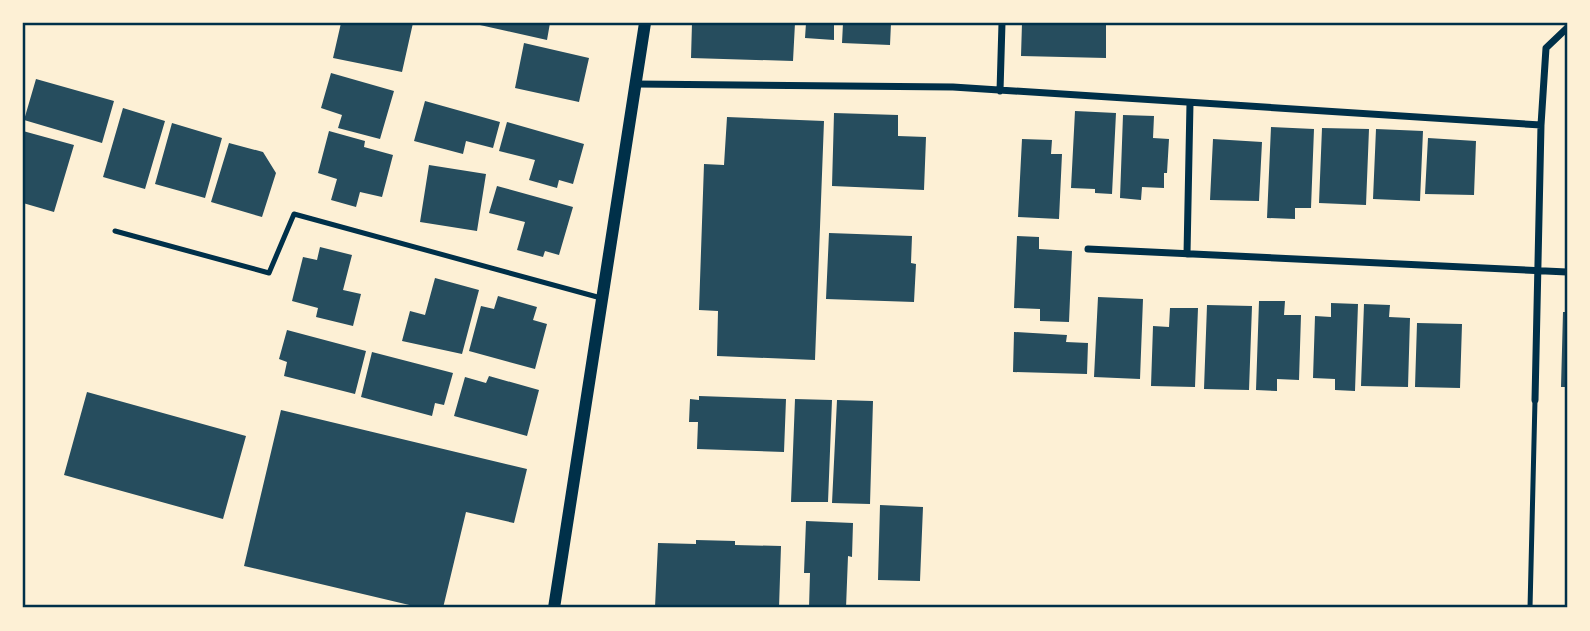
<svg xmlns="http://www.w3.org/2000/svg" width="1590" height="631" font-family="Jost,sans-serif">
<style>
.building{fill:#264d5e}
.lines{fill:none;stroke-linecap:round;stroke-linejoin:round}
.service{stroke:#003049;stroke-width:5}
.minor{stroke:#003049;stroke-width:7}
.tertiary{stroke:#003049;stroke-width:12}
.neatline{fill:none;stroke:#003049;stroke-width:2.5}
</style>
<rect width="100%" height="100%" fill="#fdf0d5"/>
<!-- building -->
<path class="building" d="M341,23H413L402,72L333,58Z
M471,23H550L547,40Z
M692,23H795L793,61L691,58Z
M806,23H834V40L805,38Z
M843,23H891L890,45L842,43Z
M1022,23H1106V58L1021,56Z
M524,43L589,58L579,102L515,88Z
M331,73L394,91L380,139L338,128L342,115L321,108Z
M36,79L114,101L102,143L24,120Z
M425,101L500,122L493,148L466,141L463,154L414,141Z
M123,108L165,121L145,189L103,177Z
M1075,111L1116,113L1112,194L1095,193V189L1071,188Z
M834,113L898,115V136L926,137L924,190L832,186Z
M1123,115L1154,116L1153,138L1169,139L1167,173H1164V188L1142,187L1141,200L1120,198Z
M727,117L824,121L815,360L717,356L718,311L699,310L704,164L724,165Z
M507,122L584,144L573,184L559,180L557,188L529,180L535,160L499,151Z
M172,123L222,138L205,198L155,184Z
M1271,127L1314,129L1311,208H1295V219L1267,218Z
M1322,128L1369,129L1366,205L1319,203Z
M1376,129L1423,131L1420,201L1373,199Z
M23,131L74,145L54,212L23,203Z
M329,131L365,141L364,147L393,155L382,197L360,192L356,207L331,200L337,179L318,173Z
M1428,138L1476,141L1474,195L1425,194Z
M1022,139L1052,140L1051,154H1062L1059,219L1018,217Z
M1213,139L1262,142L1259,201L1210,200Z
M229,143L263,152L276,173L262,217L211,202Z
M429,165L486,174L477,231L420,222Z
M497,186L573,207L559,255L545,251L543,257L517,250L525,222L489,213Z
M829,233L912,236L911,263L916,264L914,302L826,299Z
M1017,236L1039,237V249L1072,251L1069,322L1040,321V309L1014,308Z
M320,247L352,255L343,290L361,294L353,326L316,317L318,308L292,301L303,257L317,260Z
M435,278L479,290L462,354L402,341L410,311L425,315Z
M498,296L537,307L533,320L547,324L535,369L469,351L481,306L494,309Z
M1098,297L1143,299L1140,379L1094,377Z
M1259,301H1285L1284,315H1301L1299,380L1277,379V391L1256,390Z
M1331,303L1358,304L1355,391L1335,390V379L1313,378L1315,316L1331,317Z
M1364,304L1390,305L1389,317L1410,318L1408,387L1361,386Z
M1207,305L1252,306L1249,390L1204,389Z
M1170,308H1198L1195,387L1151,386L1153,326L1169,327Z
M1563,312H1567V387H1561Z
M1417,323L1462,324L1460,388L1415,387Z
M287,330L366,351L355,394L284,376L287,362L279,359Z
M1014,332L1067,335L1066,342L1088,343L1087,374L1013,372Z
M372,352L453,373L444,405L435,403L432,416L361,397Z
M489,376L539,390L527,436L454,416L465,377L486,383Z
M87,392L246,436L223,519L64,475Z
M699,396L786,399L784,452L697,449L698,422H689L690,399L699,400Z
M795,399L832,400L828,502H791Z
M837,400L873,401L870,504L832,503Z
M281,410L527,469L514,523L466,512L443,608H422L244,566Z
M880,505L923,507L920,581L878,580Z
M806,521L853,523L852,557L848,556L846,608H809L810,573H804Z
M696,540L735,541V545L781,546L779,608L655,607L658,543L696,544Z"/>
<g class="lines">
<!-- service -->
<path class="service" d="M115,231L269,273L294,214L601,298
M1530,608L1535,400"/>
<!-- minor -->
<path class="minor" d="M636,84L953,87L1541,125
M1000,91L1002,23
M1088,249L1567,272
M1187,254L1190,103
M1535,400L1541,125L1546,48L1567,28"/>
<!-- tertiary -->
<path class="tertiary" d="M554,608L645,23"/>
</g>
<!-- border -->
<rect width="1590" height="631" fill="none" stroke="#fdf0d5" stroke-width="49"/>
<rect x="24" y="24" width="1542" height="582" class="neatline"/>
</svg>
